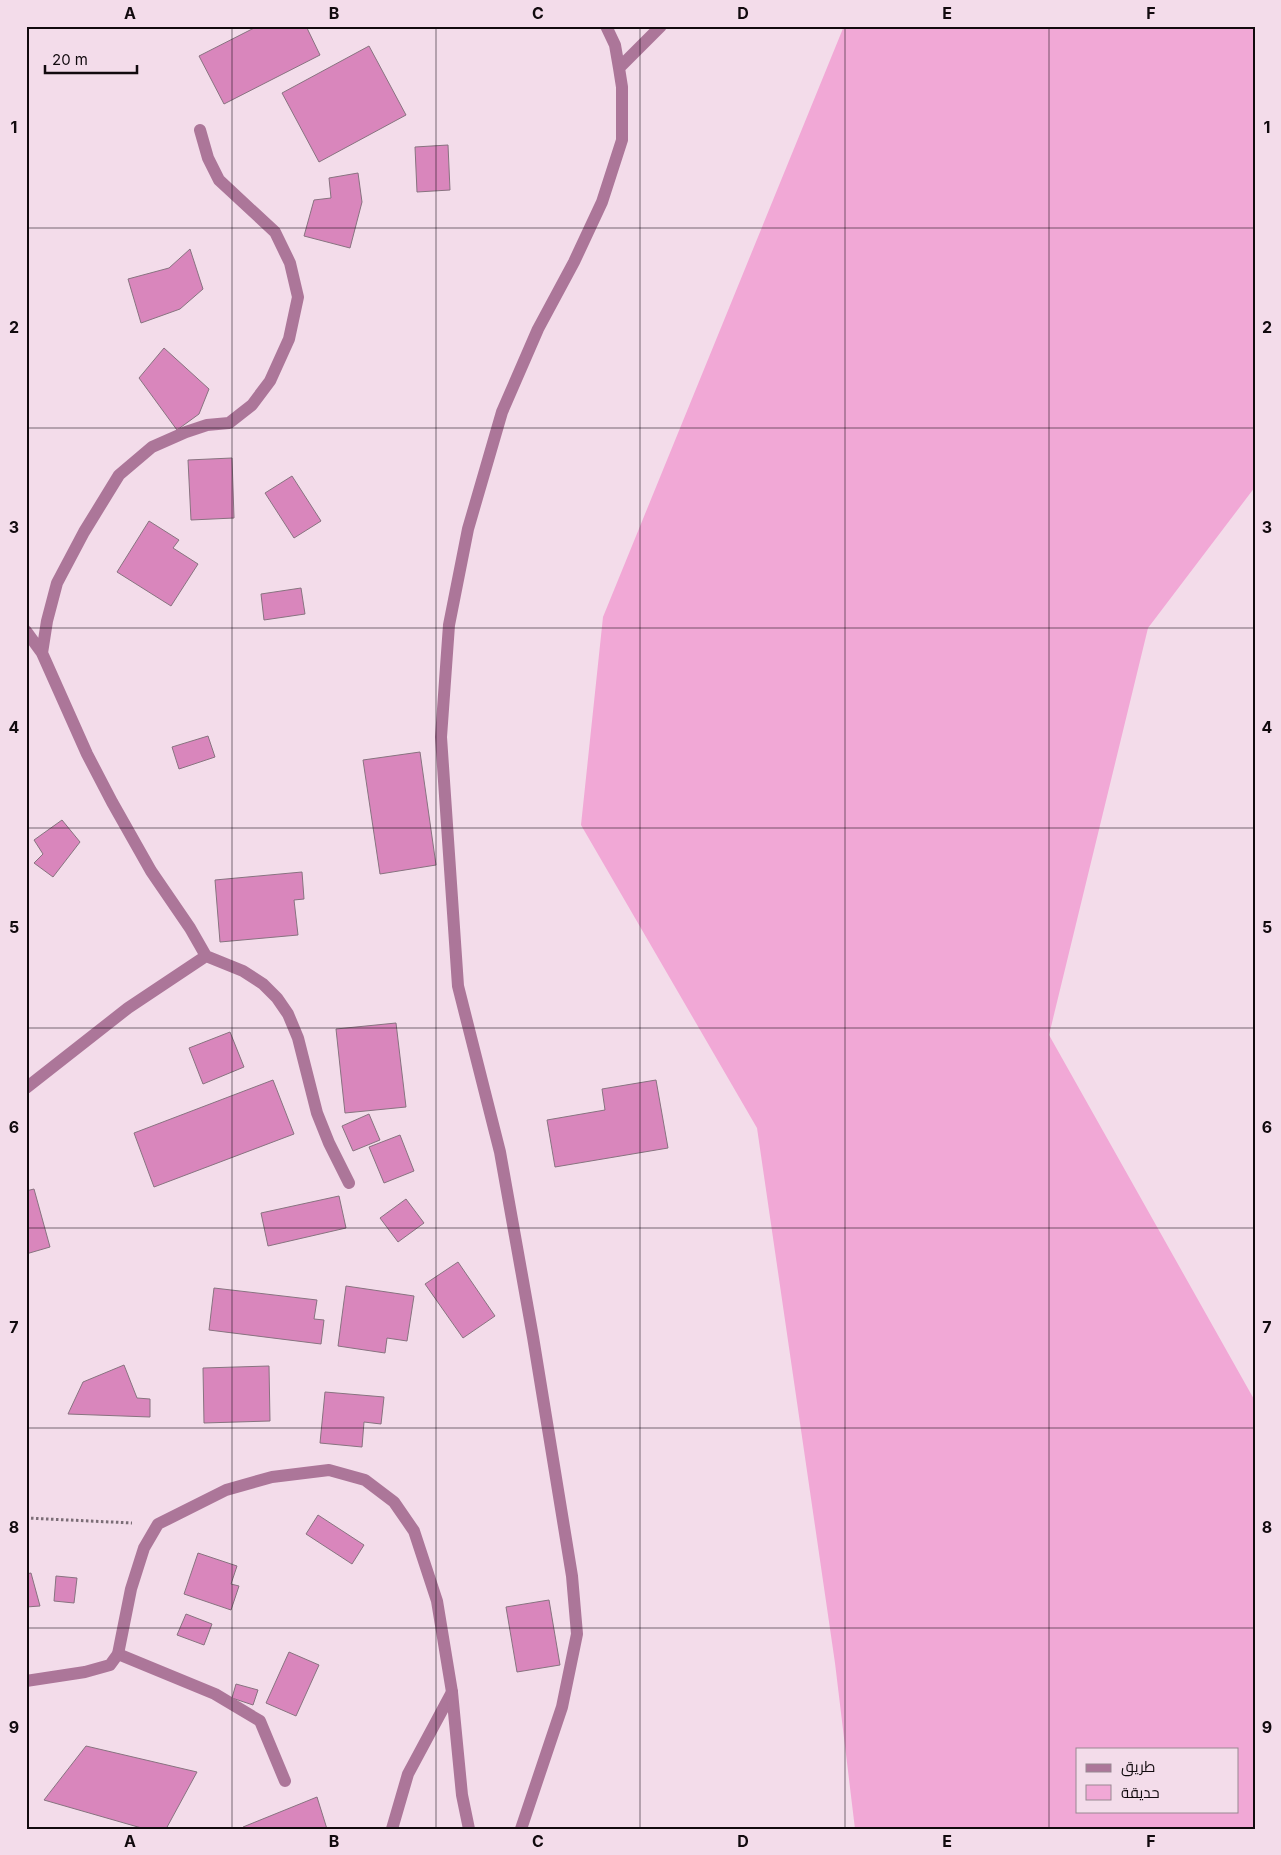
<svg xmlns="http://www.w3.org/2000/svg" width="1281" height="1855" font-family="Inter,Cairo,sans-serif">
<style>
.green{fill:#f1a8d6;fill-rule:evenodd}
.building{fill:#d986bc;stroke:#887380}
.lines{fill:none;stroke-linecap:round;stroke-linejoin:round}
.path{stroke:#7b6d76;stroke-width:3;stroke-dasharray:2.5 2.5;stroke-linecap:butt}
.minor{stroke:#ac7699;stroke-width:12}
.tertiary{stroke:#ac7699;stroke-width:12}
.grid{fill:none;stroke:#110a0e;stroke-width:1;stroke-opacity:0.55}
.neatline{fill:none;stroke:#110a0e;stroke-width:2}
.grid-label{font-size:16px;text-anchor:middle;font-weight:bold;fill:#110a0e}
</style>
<rect width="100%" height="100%" fill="#f3dcea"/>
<!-- green -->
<path class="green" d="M844,26H1255V487L1148,628L1049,1035L1255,1401V1829H855L835,1663L757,1128L581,825L603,617ZM1077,1749H1237V1811H1077Z"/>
<!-- building -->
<path class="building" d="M258,26H306L320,55L224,104L199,56Z
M369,46L406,115L319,162L282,93Z
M448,145L450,190L417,192L415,147Z
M358,173L362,202L350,248L304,236L314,200L331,198L329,178Z
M190,249L203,289L180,309L141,323L128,279L169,268Z
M164,348L209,389L199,414L177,430L139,378Z
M232,458L234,518L191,520L188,460Z
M292,476L321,521L294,538L265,493Z
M149,521L179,540L173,548L198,564L171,606L117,572Z
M301,588L305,614L264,620L261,594Z
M208,736L215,757L179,769L172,747Z
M420,752L436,865L380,874L363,760Z
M62,820L80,842L53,877L34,863L43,854L34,840Z
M302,872L304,899L294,900L298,935L220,942L215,880Z
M396,1023L406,1107L345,1113L336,1029Z
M230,1032L244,1067L203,1084L189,1048Z
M273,1080L294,1134L154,1187L134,1133Z
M656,1080L668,1148L555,1167L547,1120L605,1110L602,1089Z
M369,1114L380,1140L353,1151L342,1126Z
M400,1135L414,1171L384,1183L369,1147Z
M34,1189L50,1247L26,1254V1191Z
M339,1196L346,1228L268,1246L261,1213Z
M406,1199L424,1223L398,1242L380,1218Z
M458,1262L495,1316L463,1338L425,1284Z
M346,1286L414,1296L407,1341L387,1338L385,1353L338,1346Z
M214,1288L317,1300L314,1319L324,1320L321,1344L209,1330Z
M124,1365L137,1398L150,1399V1417L68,1414L83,1382Z
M269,1366L270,1421L204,1423L203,1368Z
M325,1392L384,1397L381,1424L364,1422L362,1447L320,1443Z
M318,1515L364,1545L352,1564L306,1534Z
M198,1553L237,1566L231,1584L239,1586L231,1610L184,1594Z
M31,1573L40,1606L26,1607V1574Z
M56,1576L77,1578L74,1603L54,1601Z
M549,1600L560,1665L517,1672L506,1607Z
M186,1614L212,1624L204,1645L177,1635Z
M289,1652L319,1665L296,1716L266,1703Z
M236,1684L258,1690L253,1705L232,1698Z
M86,1746L197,1772L166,1829H145L44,1800Z
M317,1797L327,1829H243V1827Z"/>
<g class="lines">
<!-- path -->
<path class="path" d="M26,1518L132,1523"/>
<!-- minor -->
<path class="minor" d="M619,68L661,26
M200,130L208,158L219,180L275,232L290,263L298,297L289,339L270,381L252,405L229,423L207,425L186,432L152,447L119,475L84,532L57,583L47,621L42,653L87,754L112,802L151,871L190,928L206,956L243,971L263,984L277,998L288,1014L298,1038L317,1113L329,1143L349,1183
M26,631L42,653
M26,1088L128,1008L206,956
M118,1654L215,1694L260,1721L285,1781
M392,1829L408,1774L452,1692
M521,1829L562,1707L577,1634L572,1576L533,1337L500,1152L458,986L441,737L449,625L468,529L502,412L538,329L574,262L602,202L622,140V87L619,68L615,45L606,26"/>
<!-- tertiary -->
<path class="tertiary" d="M26,1681L85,1672L110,1665L118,1654L131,1589L144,1548L158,1524L226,1490L272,1477L329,1470L365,1480L394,1502L414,1531L437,1601L452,1692L462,1795L469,1829"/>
</g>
<!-- grid -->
<path class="grid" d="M232,26V1829M436,26V1829M640,26V1829M845,26V1829M1049,26V1829M26,228H1255M26,428H1255M26,628H1255M26,828H1255M26,1028H1255M26,1228H1255M26,1428H1255M26,1628H1255"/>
<!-- border -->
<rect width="1281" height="1855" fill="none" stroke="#f3dcea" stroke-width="55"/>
<!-- legend -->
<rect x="1076" y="1748" width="162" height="65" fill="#f3dcea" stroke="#998892"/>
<rect x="1086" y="1764" width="25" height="8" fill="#ac7699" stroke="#998892"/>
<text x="1121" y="1772" font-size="15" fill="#110a0e">طريق</text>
<rect x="1086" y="1785" width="25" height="15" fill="#f1a8d6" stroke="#998892"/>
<text x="1121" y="1798" font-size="15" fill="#110a0e">حديقة</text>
<!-- scale -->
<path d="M45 65v8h92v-8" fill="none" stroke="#110a0e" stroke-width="2.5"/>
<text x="52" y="65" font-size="15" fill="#110a0e" stroke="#f3dcea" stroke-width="4" paint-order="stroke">20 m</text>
<rect x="28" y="28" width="1226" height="1800" class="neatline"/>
<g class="grid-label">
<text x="130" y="19">A</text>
<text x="334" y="19">B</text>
<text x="538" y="19">C</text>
<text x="743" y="19">D</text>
<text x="947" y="19">E</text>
<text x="1151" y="19">F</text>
<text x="14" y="133">1</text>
<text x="1267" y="133">1</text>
<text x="14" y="333">2</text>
<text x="1267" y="333">2</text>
<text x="14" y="533">3</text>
<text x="1267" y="533">3</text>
<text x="14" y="733">4</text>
<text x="1267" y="733">4</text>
<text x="14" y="933">5</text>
<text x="1267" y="933">5</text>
<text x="14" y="1133">6</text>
<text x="1267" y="1133">6</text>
<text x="14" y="1333">7</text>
<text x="1267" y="1333">7</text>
<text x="14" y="1533">8</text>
<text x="1267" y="1533">8</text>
<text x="14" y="1733">9</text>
<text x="1267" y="1733">9</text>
<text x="130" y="1847">A</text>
<text x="334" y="1847">B</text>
<text x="538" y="1847">C</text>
<text x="743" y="1847">D</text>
<text x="947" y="1847">E</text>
<text x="1151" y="1847">F</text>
</g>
</svg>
